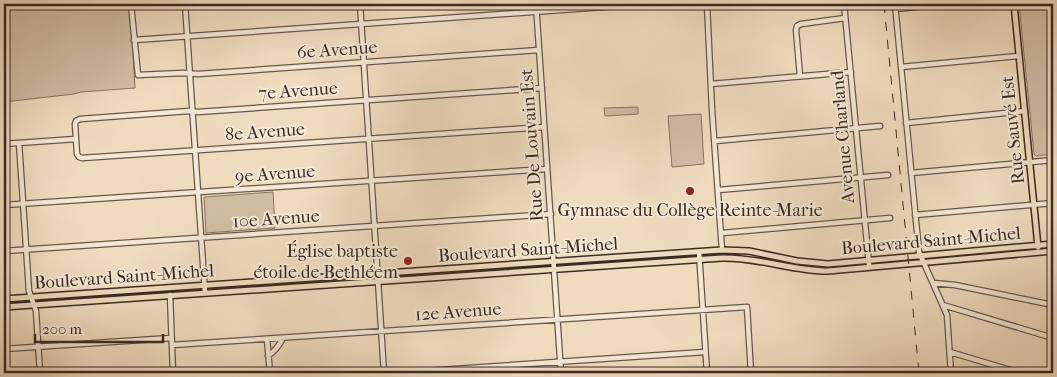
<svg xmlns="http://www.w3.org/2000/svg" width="1057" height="377" font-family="'IM FELL French Canon',serif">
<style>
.green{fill:#d0bea4;stroke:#867462}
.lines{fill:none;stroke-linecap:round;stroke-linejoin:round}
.minor-casing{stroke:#685748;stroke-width:7}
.major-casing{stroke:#3b2b20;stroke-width:8}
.minor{stroke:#f5e8d5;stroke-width:4.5}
.major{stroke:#efdcbf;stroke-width:5}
.rail{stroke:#3b2b20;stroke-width:1;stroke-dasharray:9 9;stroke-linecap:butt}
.poi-dot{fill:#8f2418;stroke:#f5e8d5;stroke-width:2}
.labels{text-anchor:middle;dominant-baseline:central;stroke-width:4;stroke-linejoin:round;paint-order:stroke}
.street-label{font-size:18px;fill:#3b2b20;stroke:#f5e8d5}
.poi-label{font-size:18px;fill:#3b2b20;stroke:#f5e8d5}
</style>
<rect width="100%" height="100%" fill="#efdcbf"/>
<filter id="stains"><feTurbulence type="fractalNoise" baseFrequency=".004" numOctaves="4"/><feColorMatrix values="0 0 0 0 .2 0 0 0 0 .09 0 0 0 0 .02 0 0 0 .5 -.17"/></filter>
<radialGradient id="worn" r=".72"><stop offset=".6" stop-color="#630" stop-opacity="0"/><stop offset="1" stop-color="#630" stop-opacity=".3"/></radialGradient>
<!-- green -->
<path class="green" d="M4,4H132L135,45L133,53L135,88L81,92L74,94L4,102Z
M1019,4H1053V154L1036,156L1034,154Z
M638,107V114L605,116L604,108Z
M701,114L704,164L672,167L668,116Z
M273,192L275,228L206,233L204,197Z"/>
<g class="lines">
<!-- minor casing -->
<g class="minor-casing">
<path id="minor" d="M131,4L138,75L183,73L198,74L539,50
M185,4L205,293
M360,4L384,373
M536,4L561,373
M707,4L712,110L722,250
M844,4L869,264
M895,4L919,252L947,315L951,373
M895,9L950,4
M134,40L646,4
M901,67L1019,56
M800,76L796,30L797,26L801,24L845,18
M711,84L851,72
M542,88L198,112L189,111L80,119L76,121L75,124L77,154L79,157L82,158L544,127
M906,123L1025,111
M715,141L880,126
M19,143L29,291L36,311L40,373
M4,144L76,139
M911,173L1053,160
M718,190L888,175
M4,205L547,169
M915,215L1053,203
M722,233L890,218
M4,251L551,214
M699,252L707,373
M933,283L955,285L1053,305
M170,295L173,373
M943,305L1053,338
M267,339L270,373
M172,345L747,307L751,373
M4,349L171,338
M950,352L1020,373
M268,356C275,351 279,346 283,338
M395,373L705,352"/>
</g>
<!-- major casing -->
<g class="major-casing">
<path id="major" d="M1014,4L1038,247
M4,299L722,250L749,251L797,261L828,264L1053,244
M4,307L722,258C758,257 792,271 828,271L1053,251"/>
</g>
<!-- minor -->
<use href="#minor" class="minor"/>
<!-- major -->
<use href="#major" class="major"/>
<!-- rail -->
<path class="rail" d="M884,4L919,373"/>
</g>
<!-- markers -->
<g class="poi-dot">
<circle cx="690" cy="191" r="5"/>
<circle cx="408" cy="261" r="5"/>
</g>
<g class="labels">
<!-- street labels -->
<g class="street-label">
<text transform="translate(337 50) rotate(-4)">6e Avenue</text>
<text transform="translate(298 91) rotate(-4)">7e Avenue</text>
<text transform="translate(1013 130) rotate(-96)">Rue Sauvé Est</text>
<text transform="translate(265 132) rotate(-4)">8e Avenue</text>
<text transform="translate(843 137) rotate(-95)">Avenue Charland</text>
<text transform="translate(532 145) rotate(-94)">Rue De Louvain Est</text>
<text transform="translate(275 174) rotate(-4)">9e Avenue</text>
<text transform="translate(276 219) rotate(-4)">10e Avenue</text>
<text transform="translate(931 241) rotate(-5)">Boulevard Saint-Michel</text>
<text transform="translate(528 250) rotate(-4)">Boulevard Saint-Michel</text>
<text transform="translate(124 277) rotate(-4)">Boulevard Saint-Michel</text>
<text transform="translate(458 312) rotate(-4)">12e Avenue</text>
</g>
<!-- poi labels -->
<g class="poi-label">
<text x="690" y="210">Gymnase du Collège Reinte-Marie</text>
<text x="398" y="251" text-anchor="end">Église baptiste<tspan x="398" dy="21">étoile de Bethléem</tspan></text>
</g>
</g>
<!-- margin -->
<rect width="1057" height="377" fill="none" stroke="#efdcbf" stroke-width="20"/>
<rect x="5" y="5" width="1047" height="367" fill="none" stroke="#3b2b20" stroke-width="2.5"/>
<rect x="10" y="10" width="1037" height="357" fill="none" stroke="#3b2b20"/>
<!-- scale -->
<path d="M35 334v8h128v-8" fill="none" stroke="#3b2b20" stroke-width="2.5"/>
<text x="42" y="334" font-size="15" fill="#3b2b20" stroke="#f5e8d5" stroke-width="4" paint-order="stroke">200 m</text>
<rect width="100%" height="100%" filter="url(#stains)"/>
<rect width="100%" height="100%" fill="url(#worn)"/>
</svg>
